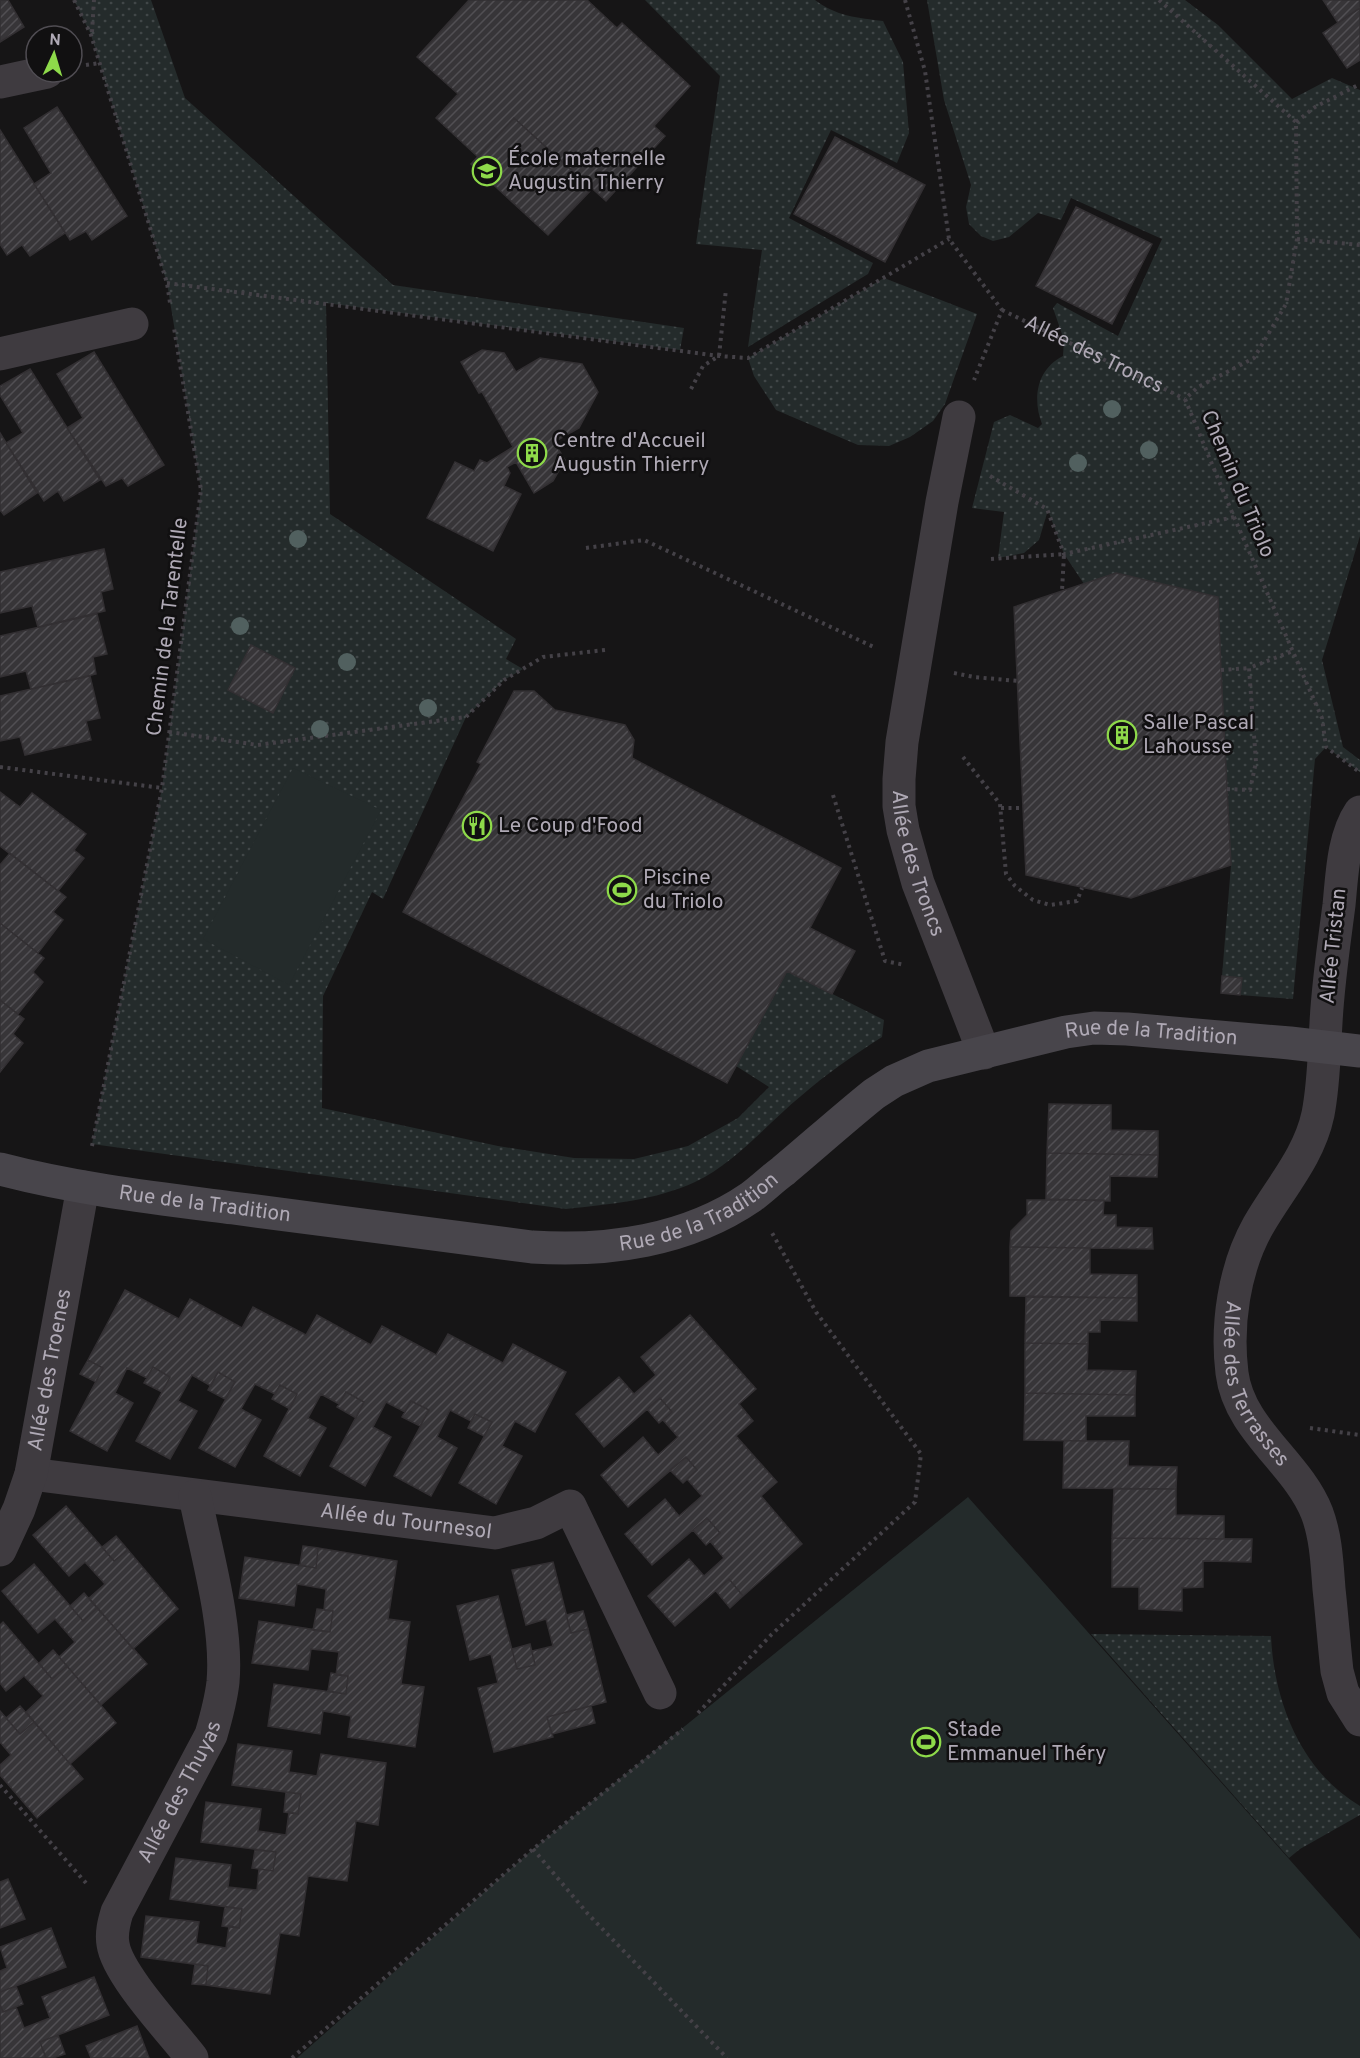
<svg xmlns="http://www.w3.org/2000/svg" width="1360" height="2058" font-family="Overpass,sans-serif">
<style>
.grass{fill:url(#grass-dots)}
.pitch{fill:#242b2b}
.building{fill:url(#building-hatch);stroke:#322f32;stroke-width:1.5}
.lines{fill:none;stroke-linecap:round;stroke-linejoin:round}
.path{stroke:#444147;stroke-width:4;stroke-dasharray:3 4.5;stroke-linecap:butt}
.street{stroke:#3f3b40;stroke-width:33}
.secondary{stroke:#48454b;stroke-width:33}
.tree{fill:#51605f}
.labels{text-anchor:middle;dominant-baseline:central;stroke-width:5;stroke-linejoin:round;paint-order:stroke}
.poi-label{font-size:21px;fill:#afa9b5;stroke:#111011;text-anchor:start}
.street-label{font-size:21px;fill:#afa9b5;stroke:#111011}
</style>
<defs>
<pattern id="grass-dots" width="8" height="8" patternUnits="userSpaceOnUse" patternTransform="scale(1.5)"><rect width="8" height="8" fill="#242b2b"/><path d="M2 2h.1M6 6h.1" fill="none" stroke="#414748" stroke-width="1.8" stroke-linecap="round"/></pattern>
<pattern id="building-hatch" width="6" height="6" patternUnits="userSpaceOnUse" patternTransform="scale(1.5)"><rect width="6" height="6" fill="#373538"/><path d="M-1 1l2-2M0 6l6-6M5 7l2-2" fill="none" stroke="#514f53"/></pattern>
</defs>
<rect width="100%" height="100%" fill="#161516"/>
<!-- grass -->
<path class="grass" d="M74,0H151L185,98L393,285L684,328L680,350L326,303L330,514L516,639L506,659L523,669L504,680L466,717L383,899L372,892L323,996L322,1108L498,1146L574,1158L634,1159L688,1146L738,1118L769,1087L736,1066L787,971L884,1020L882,1037C854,1055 826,1074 801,1096C767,1124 735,1163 695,1182C653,1201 611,1204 566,1209L92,1144L162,788L201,490L167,283L91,35Z
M645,0H815C835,16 859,18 883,21L903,62L909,133L897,163L831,130L789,218L873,263L868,274L748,347L762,250L696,244L720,76Z
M927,0H1185L1218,25L1292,99L1332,78L1360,90V536L1322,660L1343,747L1360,760V772L1326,747L1315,759L1293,999L1240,995L1242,978L1222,976L1231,865L1217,597L1116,573L1084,584L1064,554L1048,510L1039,540L1024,553L998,558L1004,512L972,508L994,422L1010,415L1038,428L1042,424C1032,398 1037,369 1063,356L1064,340L1053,308L1057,303L1118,336L1162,239L1071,198L1061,220L1038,213L1009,237L993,241L981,236L969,224L966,207L971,185L944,100Z
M884,278L977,314L945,404L933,421L910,437L889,446L858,445L776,410L754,376L748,358Z
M1091,1634L1271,1636C1274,1702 1301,1771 1360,1806V1815L1300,1849L1289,1858Z"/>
<!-- pitch -->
<path class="pitch" d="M293,768L381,810L289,985L203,939Z
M968,1497L1360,1939V2058H297L533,1849Z"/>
<!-- building -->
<path class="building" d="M0,0H8L24,27L0,42Z
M469,0H587L617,28L622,23L690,86L654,126L665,136L606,201L514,118L478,157L436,118L458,94L417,57Z
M1323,0H1360V8L1338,23Z
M1360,8V60L1347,68L1323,33Z
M57,107L127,216L92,240L86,231L70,240L34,184L51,173L24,128Z
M514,118L592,189L548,235L471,164Z
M0,130L65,233L30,256L22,245L7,255L0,244Z
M835,137L925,185L885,262L794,214Z
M1076,207L1152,244L1112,324L1036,286Z
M482,350L504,353L516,372L540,358L582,364L598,392L579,428L554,442L565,460L553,481L534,493L516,462L507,467L510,473L504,486L521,494L493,551L427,518L455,462L474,471L480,460L487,463L513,447L482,392L479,393L461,362Z
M94,352L164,465L128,486L122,478L106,486L67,428L83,418L57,374Z
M30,369L100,480L64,501L58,491L44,501L6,443L23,433L0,395V386Z
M0,433L37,493L4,515L0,510Z
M104,549L113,589L101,592L105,611L38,627L32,606L0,613V572Z
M1116,573L1218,597L1221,670L1231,865L1131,898L1026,875L1014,607Z
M97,614L107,654L93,657L96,674L31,689L26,671L0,677V636Z
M251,645L295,668L273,713L228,690Z
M90,676L100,718L86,721L91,740L25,755L20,737L0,741V696Z
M514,691H534L555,710L625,725L634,740L632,758L841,868L810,928L855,951L832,994L787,971L727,1083L403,912L481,764L477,762Z
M0,792L20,807L32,793L86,834L74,850L84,858L58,891L0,846Z
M10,853L66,897L53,912L63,920L38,953L0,923V865Z
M0,923L44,958L33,972L43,982L18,1014L0,1000Z
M1222,976L1242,978L1240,995L1221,993Z
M0,1000L24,1019L13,1034L23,1043L0,1072Z
M1049,1104L1111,1105V1130L1158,1131V1155L1047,1153Z
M1047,1153L1158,1155L1157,1177L1110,1176V1201L1046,1199Z
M1027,1200H1104L1103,1215H1116V1227L1152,1228L1153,1249L1010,1247L1011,1231L1027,1215Z
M1010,1247L1090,1248V1274L1137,1275V1298L1010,1296Z
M125,1290L179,1319L190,1299L242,1328L253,1307L306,1335L317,1315L371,1345L382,1326L436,1355L448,1334L503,1363L513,1344L566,1372L535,1432L515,1421L502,1446L522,1456L496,1504L459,1483L492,1422L475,1414L471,1421L450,1410L437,1437L457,1448L431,1496L394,1476L429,1410L411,1401L405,1412L386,1402L373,1427L391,1437L365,1486L330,1466L364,1402L346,1392L339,1404L321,1394L308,1418L326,1428L300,1476L264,1456L297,1394L280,1385L275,1394L255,1384L241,1409L261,1420L235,1467L199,1448L235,1382L218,1372L211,1386L192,1375L178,1401L197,1411L170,1459L136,1441L170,1377L153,1367L147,1378L127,1368L115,1393L133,1403L107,1451L70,1431L103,1368L88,1360Z
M1026,1297L1137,1298V1321L1100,1320V1332H1088V1344L1025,1343Z
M690,1315L756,1389L739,1404L753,1421L736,1436L777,1482L761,1496L802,1544L743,1596L729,1579L675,1626L648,1596L689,1559L704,1576L724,1558L710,1541L720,1533L707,1518L652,1565L625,1534L665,1499L679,1516L702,1496L687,1479L697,1470L686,1457L628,1507L601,1475L643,1437L658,1455L678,1437L663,1420L672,1412L660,1398L604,1447L576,1414L619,1377L634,1394L656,1375L641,1357Z
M1025,1343L1088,1344L1087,1370L1136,1371L1135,1395L1025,1393Z
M88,1360L103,1368L96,1382L80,1374Z
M153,1367L170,1377L162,1392L144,1383Z
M218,1372L235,1382L225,1399L208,1390Z
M280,1385L297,1394L290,1409L272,1399Z
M346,1392L364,1402L356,1418L337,1407Z
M1025,1393L1135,1395V1416H1086V1441L1024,1440Z
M660,1398L672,1412L659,1423L647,1409Z
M411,1401L429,1410L420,1426L402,1417Z
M475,1414L492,1422L484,1436L468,1428Z
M1064,1441H1129L1128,1466L1177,1467L1176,1489L1063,1488Z
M686,1457L697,1470L683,1483L670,1470Z
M1114,1489H1176V1515L1224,1516V1539L1112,1538Z
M66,1506L114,1561L128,1550L178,1609L133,1649L89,1598L105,1584L85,1562L69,1576L33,1535Z
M707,1518L720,1533L706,1545L693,1530Z
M116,1536L128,1550L114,1561L102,1547Z
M1112,1538L1252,1539L1251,1562L1203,1561V1587L1182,1588V1611L1139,1609V1587H1112Z
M303,1546L318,1548L316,1568L300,1565Z
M318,1548L397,1561L388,1619L410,1622L401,1684L424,1687L415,1747L348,1737L351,1716L323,1711L320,1734L268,1726L274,1684L346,1694L348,1676L336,1675L339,1652L311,1649L308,1670L252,1663L259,1621L330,1632L333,1611L324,1610L326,1589L297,1584L294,1606L239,1598L245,1557L316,1568Z
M553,1562L571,1633L588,1629L606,1702L547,1717L553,1737L494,1752L478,1688L498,1683L491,1654L470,1660L457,1606L498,1596L517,1669L535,1665L532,1651L553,1646L546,1619L526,1625L512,1570Z
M34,1564L83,1621L97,1608L147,1664L101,1705L59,1657L75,1642L55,1619L38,1633L2,1591Z
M729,1579L743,1596L730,1608L716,1591Z
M84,1593L97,1608L83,1621L70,1606Z
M317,1609L333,1611L330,1632L313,1630Z
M583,1611L588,1629L571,1633L566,1615Z
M3,1622L52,1679L67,1666L116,1723L70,1764L26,1712L43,1696L24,1676L6,1691L0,1683V1625Z
M530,1644L535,1665L517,1669L512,1649Z
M53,1650L67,1666L52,1679L39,1663Z
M331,1673L348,1676L346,1694L328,1691Z
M20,1706L34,1722L20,1734L6,1718Z
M591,1706L595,1723L552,1734L547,1717Z
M0,1711L20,1734L34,1722L83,1779L37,1818L0,1775V1765L11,1755L0,1742Z
M238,1744L292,1751L289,1772L317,1776L321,1754L386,1763L378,1825L356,1821L347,1881L308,1876L299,1936L280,1933L270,1994L206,1985L208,1966L141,1957L146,1916L199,1922L196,1943L226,1948L229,1926L239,1928L242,1909L170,1899L176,1858L231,1865L228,1887L257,1890L259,1869L273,1871L276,1852L201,1842L206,1802L261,1809L258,1831L286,1835L289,1812L298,1814L301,1794L232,1785Z
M286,1792L301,1794L298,1814L284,1812Z
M255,1850L276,1852L273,1871L252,1868Z
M8,1879L25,1919L0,1928V1882Z
M225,1907L242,1909L239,1928L222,1926Z
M51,1928L66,1967L0,1992V1971L7,1968L0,1947Z
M195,1964L208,1966L206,1985L192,1984Z
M94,1977L109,2015L40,2042L46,2058H0V2004L3,2012L16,2007L24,2028L50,2018L42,1997Z
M16,1986L23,2004L3,2012L0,2004V1992Z
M137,2026L149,2058H91L86,2046Z
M58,2035L65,2054L53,2058H46L40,2042Z"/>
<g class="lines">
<!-- path -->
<g class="path">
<path d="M74,0L91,35L167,283L170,303"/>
<path d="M905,0L925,71L949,239L1002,310L974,380"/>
<path d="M1159,0L1296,122L1297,239L1286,304L1254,358L1198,387L1185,399L1234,517L1322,718L1326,747L1358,771"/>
<path d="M92,32L94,0"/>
<path d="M86,65L100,63"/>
<path d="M1296,122L1315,107L1360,84"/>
<path d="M1297,239L1360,245"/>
<path d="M167,283L719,356L748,358L949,239"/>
<path id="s1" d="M1002,310L1185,399"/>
<path d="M691,389L703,366L719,356L726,289"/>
<path d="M990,476L1047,509L1064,554L1234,517"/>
<path d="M586,548L644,540L876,648"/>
<path d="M991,559L1064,554L1062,591"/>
<path d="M1221,670L1249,668"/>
<path d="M954,673L974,677L1018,681"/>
<path d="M169,732L258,745L466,717L504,680L543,657L605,650"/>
<path d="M963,757L1000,804L1006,874L1015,886L1033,900L1050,905L1077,901L1082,888"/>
<path d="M0,767L162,788"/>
<path d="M1227,789L1250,790L1256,762L1249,668L1293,651"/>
<path d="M833,795L885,961L905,965"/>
<path d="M1001,808H1023"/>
<path d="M92,1146L162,788L201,490L174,328"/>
<path d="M1310,1428L1360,1435"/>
<path d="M698,1713L771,1635L915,1502L921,1454L816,1312L771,1231"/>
<path d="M0,1785L86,1883"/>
<path d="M533,1849L588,1914L727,2058"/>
<path d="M292,2058L533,1849L683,1729"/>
</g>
<!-- street -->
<g class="street">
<path d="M0,82L47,72"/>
<path d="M0,354L132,324"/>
<path id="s2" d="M959,417L942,502L902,742L899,779V806L903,830L918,883L984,1053"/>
<path id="s3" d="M1360,812C1343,837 1342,875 1339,905C1334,944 1328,983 1326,1023C1324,1054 1324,1083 1318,1114C1309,1157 1279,1189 1258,1226C1234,1269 1226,1325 1232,1373C1239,1430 1297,1462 1317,1513C1326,1537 1327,1563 1329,1589C1332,1616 1334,1644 1337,1671L1343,1693L1360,1720"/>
<path id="s4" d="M31,1474L495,1533L536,1523L570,1506L660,1693"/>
<path id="s5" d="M0,1550L19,1509L31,1474L83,1187"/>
<path id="s6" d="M192,2058C172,2032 117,1974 113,1944C111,1933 114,1922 117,1912L211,1735C216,1718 221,1700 223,1682C228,1625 206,1552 195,1496"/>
</g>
<!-- secondary -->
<path class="secondary" id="s7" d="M0,1169C76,1189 155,1198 233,1208C333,1221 432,1234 532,1247C607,1252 687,1241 751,1197C762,1189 772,1179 783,1171C814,1145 843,1119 874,1094L894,1081L928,1066L1066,1032L1094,1028L1127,1029L1290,1043L1360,1051"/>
</g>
<!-- trees -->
<g class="tree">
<circle cx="1112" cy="409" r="9"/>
<circle cx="1149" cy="450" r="9"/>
<circle cx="1078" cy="463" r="9"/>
<circle cx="298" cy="539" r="9"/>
<circle cx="240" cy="626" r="9"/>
<circle cx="347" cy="662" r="9"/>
<circle cx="428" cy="708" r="9"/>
<circle cx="320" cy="729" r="9"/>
</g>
<!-- icons -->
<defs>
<g id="school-ring" transform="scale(1.5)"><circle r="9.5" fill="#111011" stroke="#8eda4a" stroke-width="1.5"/><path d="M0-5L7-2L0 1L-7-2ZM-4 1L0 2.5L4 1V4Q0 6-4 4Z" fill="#8eda4a"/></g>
<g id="building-ring" transform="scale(1.5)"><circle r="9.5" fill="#111011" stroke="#8eda4a" stroke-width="1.5"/><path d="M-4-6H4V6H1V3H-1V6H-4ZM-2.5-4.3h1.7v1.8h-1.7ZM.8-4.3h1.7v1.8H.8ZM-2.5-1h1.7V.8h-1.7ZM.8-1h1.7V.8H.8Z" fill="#8eda4a"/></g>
<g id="restaurant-ring" transform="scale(1.5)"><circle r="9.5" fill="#111011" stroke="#8eda4a" stroke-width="1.5"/><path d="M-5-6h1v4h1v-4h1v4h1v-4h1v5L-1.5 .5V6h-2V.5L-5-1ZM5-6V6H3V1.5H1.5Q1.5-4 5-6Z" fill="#8eda4a"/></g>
<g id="stadium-ring" transform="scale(1.5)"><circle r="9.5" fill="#111011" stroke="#8eda4a" stroke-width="1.5"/><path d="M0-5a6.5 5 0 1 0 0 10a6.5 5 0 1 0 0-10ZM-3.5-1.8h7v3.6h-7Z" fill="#8eda4a"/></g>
</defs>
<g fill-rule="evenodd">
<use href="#school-ring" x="487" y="171"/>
<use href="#building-ring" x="532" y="453"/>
<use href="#building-ring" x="1122" y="735"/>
<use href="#restaurant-ring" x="477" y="826"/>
<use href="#stadium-ring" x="622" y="890"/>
<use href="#stadium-ring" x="926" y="1742"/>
</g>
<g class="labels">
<!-- poi labels -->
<g class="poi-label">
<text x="508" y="159">École maternelle<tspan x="508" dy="24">Augustin Thierry</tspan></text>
<text x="553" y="441">Centre d'Accueil<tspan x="553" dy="24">Augustin Thierry</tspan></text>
<text x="1143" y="723">Salle Pascal<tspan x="1143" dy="24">Lahousse</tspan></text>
<text x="498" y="826">Le Coup d'Food</text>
<text x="643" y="878">Piscine<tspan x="643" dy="24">du Triolo</tspan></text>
<text x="947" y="1730">Stade<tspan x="947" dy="24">Emmanuel Théry</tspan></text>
</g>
<!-- street labels -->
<g class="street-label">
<text stroke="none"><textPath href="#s1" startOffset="102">Allée des Troncs</textPath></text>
<text transform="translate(1237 484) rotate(67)">Chemin du Triolo</text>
<text transform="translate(168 627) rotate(-83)">Chemin de la Tarentelle</text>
<text stroke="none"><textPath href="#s2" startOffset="454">Allée des Troncs</textPath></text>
<text transform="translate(1334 946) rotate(-84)">Allée Tristan</text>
<text stroke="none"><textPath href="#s7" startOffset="1216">Rue de la Tradition</textPath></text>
<text stroke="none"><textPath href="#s7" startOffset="208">Rue de la Tradition</textPath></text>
<text stroke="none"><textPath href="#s7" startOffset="712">Rue de la Tradition</textPath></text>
<text stroke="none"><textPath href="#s5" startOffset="188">Allée des Troenes</textPath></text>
<text stroke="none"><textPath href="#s3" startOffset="603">Allée des Terrasses</textPath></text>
<text stroke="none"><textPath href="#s4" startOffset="378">Allée du Tournesol</textPath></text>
<text stroke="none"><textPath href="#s6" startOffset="308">Allée des Thuyas</textPath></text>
</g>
</g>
<!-- north arrow -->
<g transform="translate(54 54) rotate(4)"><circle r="28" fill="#111011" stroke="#504d53" stroke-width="1.5"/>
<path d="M0-4.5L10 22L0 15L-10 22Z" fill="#8eda4a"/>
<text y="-9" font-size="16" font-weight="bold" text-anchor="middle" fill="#afa9b5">N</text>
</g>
</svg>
